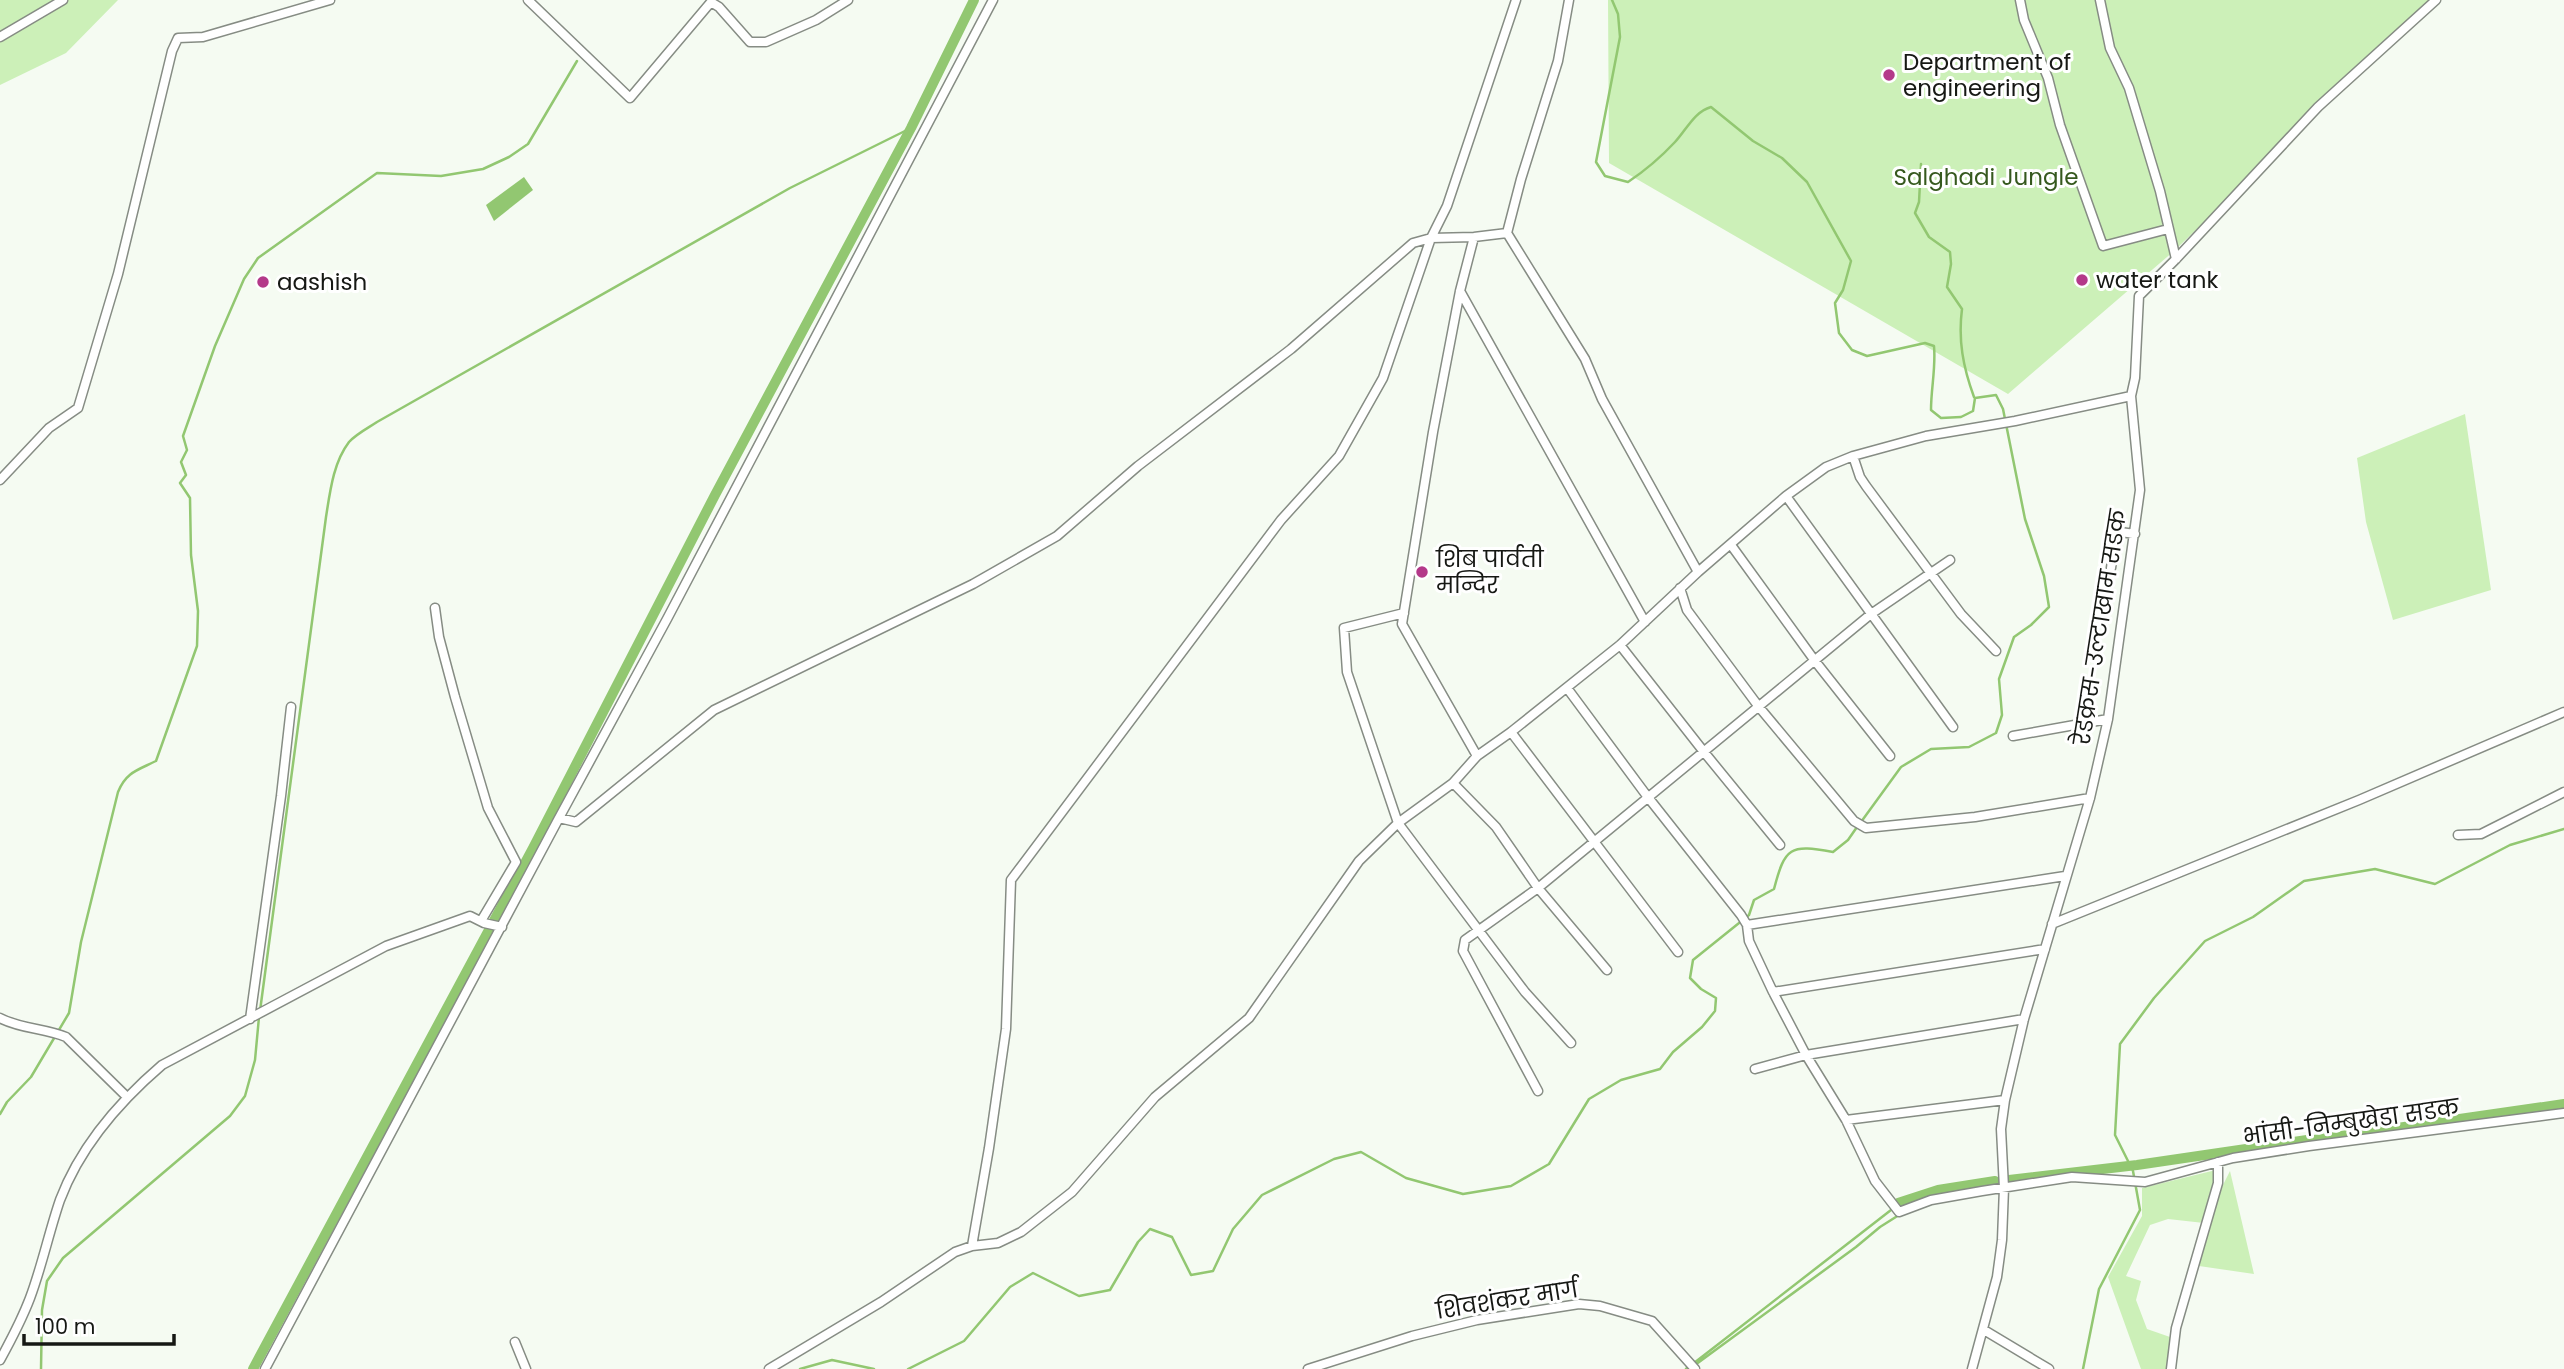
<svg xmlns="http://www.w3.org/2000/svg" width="2564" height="1369" font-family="Poppins,'Noto Sans Devanagari',sans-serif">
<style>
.green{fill:#ccf0b8}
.water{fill:#92c771}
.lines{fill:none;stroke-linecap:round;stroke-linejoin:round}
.stream{stroke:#92c771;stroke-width:2.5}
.canal{stroke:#92c771;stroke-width:10}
.minor-casing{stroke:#868c84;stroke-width:11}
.minor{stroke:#fff;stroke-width:8}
.poi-dot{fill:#b4398a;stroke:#fff;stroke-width:2.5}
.labels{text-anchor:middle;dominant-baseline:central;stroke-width:6;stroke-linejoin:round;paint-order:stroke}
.poi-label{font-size:23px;fill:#161814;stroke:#fff;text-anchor:start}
.park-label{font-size:23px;fill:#36591e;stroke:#fff}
.street-label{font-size:23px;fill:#161814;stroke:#fff}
</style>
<rect width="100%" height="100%" fill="#f5fbf2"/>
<!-- green -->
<path class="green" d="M0,0H118L66,53L0,85Z
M1608,0H2434L2174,251L2008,394L1609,163Z
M2465,414L2491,590L2393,620L2366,522L2357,458Z
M2216,1170L2204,1223L2168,1219L2150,1225L2126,1276L2141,1281L2136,1300L2147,1329L2170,1337L2168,1369H2141L2108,1277L2142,1216V1188Z
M2230,1171L2254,1274L2199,1266L2218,1195Z"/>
<!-- water -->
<path class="water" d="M524,177L533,190L494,221L486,205Z"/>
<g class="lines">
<!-- stream -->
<path class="stream" d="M1612,0L1618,14L1620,37L1596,162L1605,176L1628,182C1646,170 1661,157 1675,142C1687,129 1694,112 1711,107L1753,141L1782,158L1807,182L1851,261L1843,290L1835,303L1839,333L1852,350L1867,356L1925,343L1934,346C1936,368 1931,388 1931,410L1941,418L1961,417L1973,411L1975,398L1996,395L2003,409L2025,519L2044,576L2049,607L2031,625L2014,637L1999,679L2002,715L1996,733L1969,747L1931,749L1901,767L1861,822
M1921,164L1919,202L1915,213L1929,237L1950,252L1951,264L1947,287L1962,309C1958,340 1963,367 1974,397
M260,1011L326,517C330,492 333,463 349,442C356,434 368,428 377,422L790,188L911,128
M0,1114L7,1102L31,1077L69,1013L81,942L118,792C126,772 138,770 156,761L197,646L198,611L191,555L190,498L180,483L186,475L181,462L187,450L183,436L215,346L244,279L258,258L377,173L441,176L483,169L509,157L528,144L577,61
M1694,1363L1891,1210
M1695,1365L1856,1247L1880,1227L1899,1215
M41,1369L42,1310L47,1281L63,1258L230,1116L245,1096L255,1060L259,1017
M800,1369L832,1360L874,1369
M908,1369L964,1341L1010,1287L1033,1273L1079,1296L1110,1290L1138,1242L1150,1229L1172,1237L1191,1275L1213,1271L1233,1229L1262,1195L1334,1159L1361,1152L1406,1178L1463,1194L1511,1186L1549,1164L1589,1099L1621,1080L1660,1069L1673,1052L1702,1027L1715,1011L1716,998L1701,989L1690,978L1693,960L1749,915L1754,900L1774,889C1785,847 1790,844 1833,852L1848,840L1857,827
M1686,1369L1688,1367
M2083,1369L2099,1289L2140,1210L2133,1171L2115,1135L2120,1044L2154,998L2205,941L2253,917L2304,881L2375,869L2435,884L2510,845L2564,829"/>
<!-- canal -->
<path class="canal" d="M2314,1140L2564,1104
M2009,1180L2137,1165L2307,1140
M1898,1203L1938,1190L1995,1181
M253,1369L533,848L715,495L911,128L974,0"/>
<!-- minor casing -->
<g class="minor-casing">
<path id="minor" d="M528,0L630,98L711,2L719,7L750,42H766L816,20L848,0
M2020,0L2024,20L2048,78L2060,125L2103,246L2168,229
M2100,0L2110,48L2129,88L2160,191L2176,259
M0,37L63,0
M1507,233L1585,359L1602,399L1698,572
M1474,237L1460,291L1433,432L1402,624L1477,756
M1460,291L1645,622
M1853,456L1860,477L1866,486L1961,614L1996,651
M0,480L49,428L78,408L118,274L172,51L178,38L203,37L330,0
M1786,496L1953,727
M1731,545L1815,661L1890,756
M2111,568L2115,540L2120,532L2135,534
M1680,588L1687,610L1759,707L1854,821L1866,828L1975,817L2090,798
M435,608L439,637L455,697L488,808L516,862L481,921
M1404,613L1344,628L1347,672L1398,823L1525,992L1571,1043
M1620,645L1704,752L1780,845
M1567,688L1647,796L1741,915L1747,925L1749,941L1773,992L1806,1055L1846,1120L1875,1181L1899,1212L1931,1200L1982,1191L2072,1177L2145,1182L2233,1158L2309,1146L2564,1113
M1511,732L1678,952
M2013,736L2108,719
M1453,783L1496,827L1538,888L1607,970
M559,818L667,619L993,0
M2458,835L2481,834L2564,792
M2052,924L2359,800L2564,712
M1747,925L2065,876
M1773,992L2045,949
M0,1018C21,1029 44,1028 66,1037L127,1097
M250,1019L281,796L291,707
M1755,1069L1806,1055L2024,1019
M1538,1091L1463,951L1465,940L1538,888L1871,614L1950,560
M1846,1120L2005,1100
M972,1246L989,1148L1006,1029L1011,880L1281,520L1339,456L1383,378L1431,238L1447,206L1516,0
M1984,1330L2049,1369
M515,1342L526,1369
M0,1360C11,1340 22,1319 30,1298C42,1266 49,1232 60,1200C80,1147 120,1101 162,1065L386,946L470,916L484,923L502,927
M265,1369L559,818L576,822L714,710L973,584L1057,536L1138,466L1291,349L1413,243L1431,238L1474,237L1507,233L1521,179L1558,61L1569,0
M769,1369L881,1302L955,1252L972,1246L998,1243L1021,1232L1072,1192L1155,1097L1249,1018L1359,861L1398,823L1453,783L1477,756L1511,732L1620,645L1698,572L1786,496L1826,467L1853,456L1926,436L2015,421L2131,396
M1308,1369L1412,1336L1477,1320L1579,1304L1600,1306L1652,1321L1695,1369
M1972,1369L1997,1277L2002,1240L2004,1188L2001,1129L2005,1100L2024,1019L2090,798L2108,719L2140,490L2131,396L2135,378L2139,296L2176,259L2318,107L2436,0
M2171,1369L2176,1328L2218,1183V1162"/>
</g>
<!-- minor -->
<use href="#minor" class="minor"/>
</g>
<!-- markers -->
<g class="poi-dot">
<circle cx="1889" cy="75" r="7"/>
<circle cx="2082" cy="280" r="7"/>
<circle cx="263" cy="282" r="7"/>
<circle cx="1422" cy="572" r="7"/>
</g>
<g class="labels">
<!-- poi labels -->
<g class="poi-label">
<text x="1903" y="62">Department of<tspan x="1903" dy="26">engineering</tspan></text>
<text x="2096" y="280">water tank</text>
<text x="277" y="282">aashish</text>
<text x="1436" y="559">शिब पार्वती<tspan x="1436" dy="26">मन्दिर</tspan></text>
</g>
<!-- park labels -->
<g class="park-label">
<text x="1986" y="177">Salghadi Jungle</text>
</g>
<!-- street labels -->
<g class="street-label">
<text transform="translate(2100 627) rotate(-81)">रेडक्रस-उल्टाखाम सडक</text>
<text transform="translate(2351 1122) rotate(-8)">भांसी-निम्बुखेडा सडक</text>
<text transform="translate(1507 1300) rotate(-9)">शिवशंकर मार्ग</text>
</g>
</g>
<!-- scale -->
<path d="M24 1334v10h150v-10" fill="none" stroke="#161814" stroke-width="3.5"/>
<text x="35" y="1334" font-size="21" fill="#161814" stroke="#ffffff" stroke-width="5" paint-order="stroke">100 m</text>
</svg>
